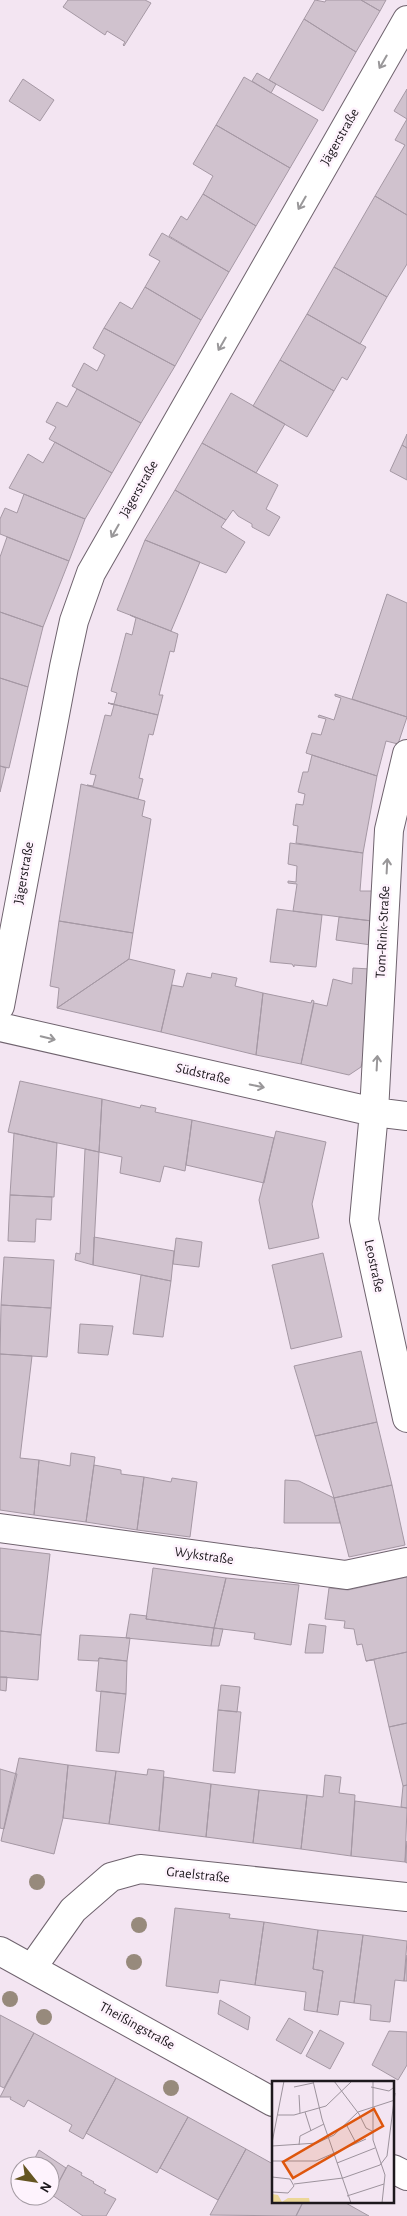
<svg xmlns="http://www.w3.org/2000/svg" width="407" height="2216" font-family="'Alegreya Sans',sans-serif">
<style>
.building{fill:#d0c2ce;stroke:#a598a4}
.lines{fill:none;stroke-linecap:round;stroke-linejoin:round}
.street-casing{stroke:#6f636e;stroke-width:30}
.secondary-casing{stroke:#6f636e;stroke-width:30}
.street{stroke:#fff;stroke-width:28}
.secondary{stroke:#fff;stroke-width:28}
.tree{fill:#978a7c}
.oneway{stroke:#999799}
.labels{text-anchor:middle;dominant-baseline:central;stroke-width:5;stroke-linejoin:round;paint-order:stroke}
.street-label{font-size:14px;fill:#1d181d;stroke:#fef3fd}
.inset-road{fill:none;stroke:#9d939d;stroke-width:1}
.view{fill:#de560d;fill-opacity:0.15;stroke:#de560d;stroke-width:2.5}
.inset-edge{fill:none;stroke:#1d181d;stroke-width:2.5}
</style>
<rect width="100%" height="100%" fill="#f3e5f2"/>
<!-- building -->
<path class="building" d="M68,0H145L151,3L124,46L123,45L125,42L107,31L105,35L63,7Z
M315,0L325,2L326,0H361L380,11L356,52L304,19Z
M361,0H386L380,11Z
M304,19L356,52L323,111L269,80Z
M257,73L276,84L271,93L252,81Z
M244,77L318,120L290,168L216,125Z
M23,79L54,100L40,121L9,101Z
M407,89V119L394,111Z
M407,119V215L375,196L405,145L395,140Z
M216,125L290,168L256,226L203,194L213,176L193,164Z
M203,194L256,226L229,272L169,236L181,216L187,220Z
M375,196L407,215V264L387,297L334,267Z
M162,233L229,272L201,320L145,287L160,261L149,255Z
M334,267L387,297L360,344L307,314Z
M145,287L201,320L175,366L104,328L120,302L132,309Z
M307,314L366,347L347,380L342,377L334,391L280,360Z
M104,328L175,366L141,423L72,386L84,363L97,371L105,355L93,348Z
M280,360L334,391L307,437L253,406Z
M77,389L141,423L112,473L49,439L56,427L46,422L57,402L67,407Z
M231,393L285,424L256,473L202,443Z
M407,434V448L402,445Z
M55,442L112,473L85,519L9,488L28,454L43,463Z
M202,443L278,485L266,509L280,517L269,536L252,527V524L238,516L233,510L226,520L175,490Z
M402,445L407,448V480L390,471Z
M175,490L226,520L221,527L245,542L226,573L145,540Z
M24,494L85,519L69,561L0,534V519L5,508L17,513Z
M7,537L69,561L43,627L0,612V557Z
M145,540L200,562L171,631L117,610Z
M387,594L407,603V717L352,699Z
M0,612L43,627L28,687L0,678Z
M130,615L178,634L174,652L170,651L159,695H163L158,715L108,703L114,704L117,693L111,691L126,633L132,635L136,618Z
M0,678L28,687L9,768L0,766Z
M335,694L407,717L398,744L386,741L377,776L306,753L312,733L321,735L326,719L318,717L319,715L334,720L341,698L335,696Z
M108,703L158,715L153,735L149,734L139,778L143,779L138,799L87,785L93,786L96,775L90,774L105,715L111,716L114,705Z
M312,755L377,776L363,853L296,843L298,826L293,825L296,804L303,805L305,794L298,792L303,772H308Z
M0,766L6,768L0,792Z
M81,784L145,801L142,816L151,819L133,933L59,921Z
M290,843L363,853L360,891H373L372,921L293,911L297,884L288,883V881L296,882L297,866L288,864Z
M277,909L322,915L316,967L294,965V967L292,964L270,962Z
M339,917L372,921L371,945L336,940Z
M59,921L133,933L129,959L57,1008L59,988L50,986Z
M129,959L175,970L161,1032L57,1008Z
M353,968L370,969L367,1042L361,1067L349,1075L301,1064L314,1003L327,1006L333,979L352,984Z
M187,973L211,978L212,973L237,978L235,986L263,993L256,1055L161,1032L172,985L183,987Z
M263,993L311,1003L312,1000L314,1001L301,1064L256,1055Z
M20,1081L102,1099L99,1152L8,1132Z
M102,1099L140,1108L141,1105L156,1108L155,1112L192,1120L185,1171L164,1166L160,1182L120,1173L122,1157L99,1152Z
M192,1120L274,1138L264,1183L186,1165Z
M276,1131L326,1142L312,1204L319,1238L269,1249L259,1200Z
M14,1133L57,1143L54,1197L10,1195Z
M85,1149L99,1152L93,1265L75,1260L76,1253L80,1254Z
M10,1195L52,1197L51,1220L36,1219L35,1242L8,1241Z
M94,1237L174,1251L171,1281L93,1265Z
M176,1238L202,1242L199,1267L173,1264Z
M323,1253L342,1337L291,1349L272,1265Z
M4,1257L54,1260L51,1308L1,1305Z
M141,1275L171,1281L163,1337L133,1334Z
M1,1305L51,1308L47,1357L0,1354Z
M80,1324L113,1326L108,1355L78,1353Z
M361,1351L377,1422L315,1436L294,1366Z
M0,1354L32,1356L20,1458L39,1460L34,1515L0,1510Z
M377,1422L392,1485L334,1498L315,1436Z
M71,1453L95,1457L86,1522L34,1515L39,1460L70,1466Z
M94,1465L121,1470V1474L144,1477L137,1530L86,1522Z
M144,1477L171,1482L172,1478L197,1482L190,1537L137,1530Z
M285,1480L299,1481L334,1498L340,1523H284Z
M392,1485L405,1545L349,1557L334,1498Z
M0,1548L50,1554L41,1635L0,1631Z
M153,1568L226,1578L214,1628L146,1619Z
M407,1577V1652L366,1661L362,1644L357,1645L354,1629L344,1628L345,1621L325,1619L329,1588L348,1590Z
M226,1578L299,1585L291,1645L254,1639L255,1633L214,1628Z
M130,1614L147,1616L146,1619L214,1628L211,1646L126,1638Z
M309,1624L326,1626L323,1653H305Z
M214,1628L223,1629L219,1646H211Z
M0,1631L41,1635L38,1680L0,1677Z
M80,1635L130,1638L127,1661L99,1658L98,1661L78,1660Z
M407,1652V1723L389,1727L374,1660L366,1661Z
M99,1658L127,1661L126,1694L96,1691Z
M0,1677H7L6,1691L0,1690Z
M221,1685L240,1687L237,1712L218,1710Z
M101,1691L126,1694L119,1753L96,1751Z
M218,1710L241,1712L235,1773L213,1771Z
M407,1723V1785L403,1786L389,1727Z
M19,1758L68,1765L63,1818L54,1854L1,1841Z
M68,1765L116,1771L109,1824L63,1818Z
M0,1769L17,1774L4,1829L0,1828Z
M148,1769L164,1771L159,1831L109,1824L116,1771L147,1775Z
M325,1775L341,1777L339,1793L355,1795L351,1856L301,1849L307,1795L323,1797Z
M164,1777L211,1784L206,1837L159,1831Z
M211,1784L259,1790L253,1843L206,1837Z
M407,1785V1808L401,1807L403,1786Z
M259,1790L307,1795L301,1849L253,1843Z
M355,1801L407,1808L405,1862L351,1856Z
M407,1841V1863L405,1862Z
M175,1908L230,1914L229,1918L264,1922L255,1985L220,1980L218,1993L166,1986Z
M264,1922L318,1930L313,1969L323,1971L317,2012L304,2010L306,1992L255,1985Z
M318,1930L363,1935L354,2003L340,2001L338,2015L317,2012L323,1971L313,1969Z
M363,1935L407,1941L404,1981L395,1980L390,2022L370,2020L371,2005L354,2003Z
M407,1955V1981H404Z
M220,2000L250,2017L248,2030L218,2014Z
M0,2015L34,2033L4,2088L0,2086Z
M289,2018L313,2032L301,2054L276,2040Z
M320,2030L344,2043L330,2069L306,2056Z
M389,2031L407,2032V2065L398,2080L372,2065Z
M34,2033L116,2078L83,2139L69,2131L72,2125L28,2100L24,2107L10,2099L11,2097H0Z
M116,2078L188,2117L157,2173L86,2133Z
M188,2117L246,2149L218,2200L160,2168Z
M246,2149L273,2164V2202H303L296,2216L210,2215Z
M39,2150L66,2168L52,2195L50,2194V2166H31Z
M68,2165L82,2173L81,2175L94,2182L93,2183L106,2190L104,2193L116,2199L106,2216H83L52,2195Z
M303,2202H344L369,2216H296Z"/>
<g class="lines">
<!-- street casing -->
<g class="street-casing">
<path id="street" d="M407,754L389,830L374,1112L364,1220L407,1418
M0,1006L64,667L74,621L91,573L407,20
M0,1027L374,1112L407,1116
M0,1528L346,1575L407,1562
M32,1968L73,1910L111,1877L140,1869L407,1897"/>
</g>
<!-- secondary casing -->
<g class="secondary-casing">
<path id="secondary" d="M0,1951L273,2102
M393,2169L407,2176"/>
</g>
<!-- street -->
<use href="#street" class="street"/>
<!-- secondary -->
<use href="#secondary" class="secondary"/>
</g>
<!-- trees -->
<g class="tree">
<circle cx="37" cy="1882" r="8"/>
<circle cx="139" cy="1925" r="8"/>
<circle cx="134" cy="1962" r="8"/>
<circle cx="10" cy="1999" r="8"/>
<circle cx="44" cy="2017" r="8"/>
<circle cx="171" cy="2088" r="8"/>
</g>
<!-- one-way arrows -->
<defs><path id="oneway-shaft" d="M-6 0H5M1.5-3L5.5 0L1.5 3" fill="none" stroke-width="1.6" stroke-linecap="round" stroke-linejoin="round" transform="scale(1.25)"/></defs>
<g class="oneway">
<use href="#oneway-shaft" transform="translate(383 62) rotate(120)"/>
<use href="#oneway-shaft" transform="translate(302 203) rotate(120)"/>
<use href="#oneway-shaft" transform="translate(222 344) rotate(120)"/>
<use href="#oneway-shaft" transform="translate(115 531) rotate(120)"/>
<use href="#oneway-shaft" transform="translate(387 866) rotate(-87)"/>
<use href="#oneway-shaft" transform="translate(48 1038) rotate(13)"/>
<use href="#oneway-shaft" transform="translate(377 1063) rotate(-87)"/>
<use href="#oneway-shaft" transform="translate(257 1086) rotate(12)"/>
</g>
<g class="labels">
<!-- street labels -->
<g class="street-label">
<text transform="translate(340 137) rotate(-60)">Jägerstraße</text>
<text transform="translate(139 489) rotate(-60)">Jägerstraße</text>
<text transform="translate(24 873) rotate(-80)">Jägerstraße</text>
<text transform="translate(383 932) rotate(-87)">Tom-Rink-Straße</text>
<text transform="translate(203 1074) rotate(13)">Südstraße</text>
<text transform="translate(374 1266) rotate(78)">Leostraße</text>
<text transform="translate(204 1556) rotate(8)">Wykstraße</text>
<text transform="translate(198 1875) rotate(6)">Graelstraße</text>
<text transform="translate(137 2026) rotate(29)">Theißingstraße</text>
</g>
</g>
<!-- overview -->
<g transform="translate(272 2081)">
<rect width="122" height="122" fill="#f3e5f2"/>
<path d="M0,113L6,114L10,121L16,117H37L38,122H0Z" fill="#ecd798"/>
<path class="inset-road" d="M41,0L50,38L79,122M62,0L87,33L94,47L100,50M101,0V59L113,94L110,122M22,6L41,2M99,6L117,10L121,7M27,14L28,32M33,31L39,50M6,34H22L54,25L80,0M74,43L84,62M0,62L12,0M27,64L28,55L52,43M0,65L45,62L62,54L86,31L123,19M0,80H44L94,58M65,82L103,67M0,96L18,98L22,105L16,112L0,111M22,103L71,97L108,84L115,75L123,12M75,115L112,103"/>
<path class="view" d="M102,28L111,45L21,97L11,81Z"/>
<rect width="122" height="122" class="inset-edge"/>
</g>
<!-- north arrow -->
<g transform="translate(35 2181) rotate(120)"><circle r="24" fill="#fef3fd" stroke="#a49ba3"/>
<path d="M0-4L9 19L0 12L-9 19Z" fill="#655522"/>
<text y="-8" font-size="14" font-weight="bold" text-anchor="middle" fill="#1d181d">N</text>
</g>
</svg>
